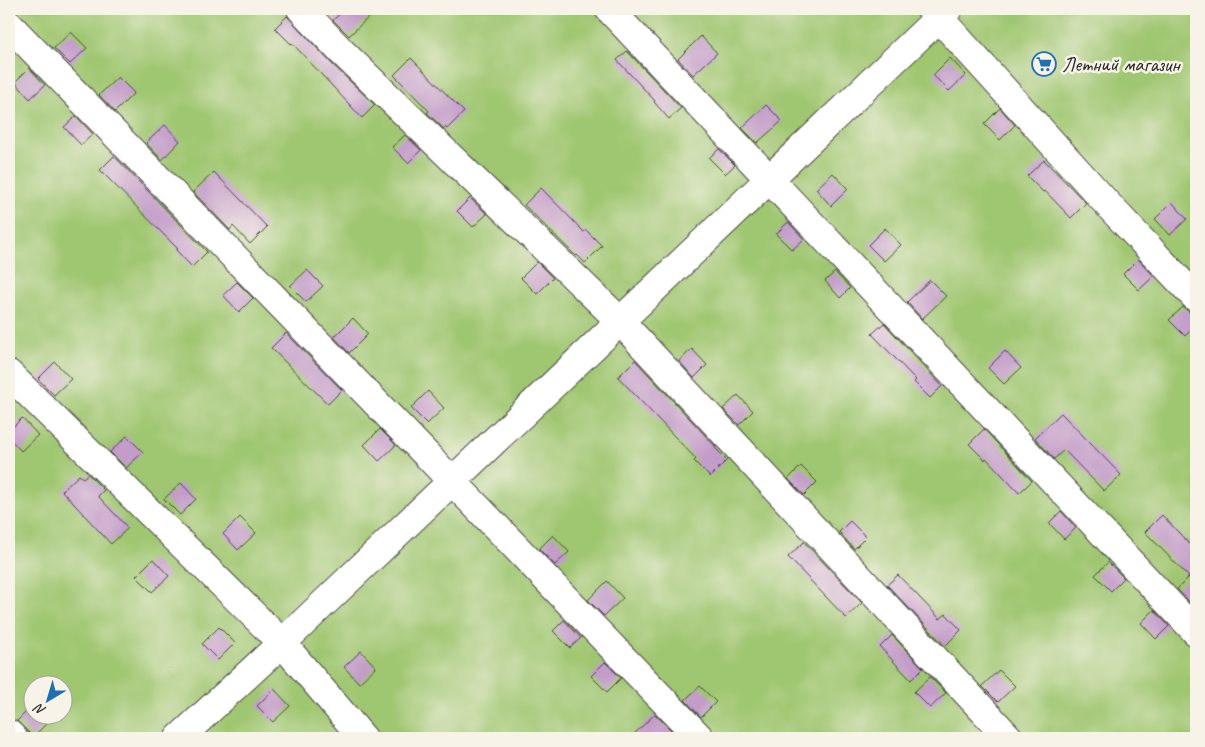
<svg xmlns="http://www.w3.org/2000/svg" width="1205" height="747" font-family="Caveat,sans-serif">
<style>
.green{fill:#9fc670;stroke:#65784e;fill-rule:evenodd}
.building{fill:#c39cc9}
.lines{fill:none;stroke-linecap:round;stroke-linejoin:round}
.minor-casing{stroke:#494744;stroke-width:30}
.minor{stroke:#fff;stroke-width:28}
.labels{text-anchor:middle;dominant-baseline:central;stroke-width:5;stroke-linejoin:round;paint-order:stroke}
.poi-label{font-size:21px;fill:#2b2b2b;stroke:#f7f3e8;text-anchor:start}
</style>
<rect width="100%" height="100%" fill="#f7f3e8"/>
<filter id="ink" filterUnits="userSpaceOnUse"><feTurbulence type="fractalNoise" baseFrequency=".02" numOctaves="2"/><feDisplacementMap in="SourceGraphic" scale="10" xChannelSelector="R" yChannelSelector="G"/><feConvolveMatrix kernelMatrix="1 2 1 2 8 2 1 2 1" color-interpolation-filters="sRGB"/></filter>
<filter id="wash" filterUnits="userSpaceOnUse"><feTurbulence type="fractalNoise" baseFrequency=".0096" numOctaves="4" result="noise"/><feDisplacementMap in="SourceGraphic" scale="20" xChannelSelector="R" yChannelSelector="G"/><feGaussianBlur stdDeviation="1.12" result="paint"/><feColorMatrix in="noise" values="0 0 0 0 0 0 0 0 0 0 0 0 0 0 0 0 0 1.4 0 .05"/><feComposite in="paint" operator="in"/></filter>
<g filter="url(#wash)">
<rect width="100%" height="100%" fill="#f1e7cf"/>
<!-- green -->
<path class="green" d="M9,9H1196V738H9ZM32,684H62V714H32Z"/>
<g id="blocks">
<!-- building -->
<path class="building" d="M345,9H377L349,36L333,20Z
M287,16L331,63L375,105L362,118L292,43L291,44L275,28Z
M71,32L87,48L70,64L54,48Z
M701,36L717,53L693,75L678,59Z
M627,51L681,108L669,119L654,102L655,101L617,60Z
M411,58L464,112L447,129L445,127L444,129L427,113L429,111L394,75Z
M950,58L966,75L949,91L933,75Z
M29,68L45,85L30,99L15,82Z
M118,77L134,93L115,112L99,95Z
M766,105L782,121L757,143L742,128Z
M1000,108L1015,125L1000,140L984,124Z
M76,116L93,134L81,145L64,127Z
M165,125L180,141L162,160L146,143Z
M405,135L421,150L408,163L392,147Z
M719,149L735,165L725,174L709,158Z
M114,156L207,252L192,267L176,250L178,249L100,170Z
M1044,160L1086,203L1071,218L1045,191L1043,192L1027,176Z
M214,172L267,227L250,244L233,226L230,230L193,192Z
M833,173L848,189L831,206L816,189Z
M541,188L584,232L586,230L602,246L585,263L577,255L576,256L524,205Z
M470,198L487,214L473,227L457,211Z
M1172,202L1187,219L1170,235L1155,219Z
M788,222L804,239L792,250L776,234Z
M885,228L901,245L884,261L868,245Z
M1138,259L1154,276L1139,290L1123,274Z
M537,262L553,278L537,294L521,278Z
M307,270L323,286L306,302L290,286Z
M835,272L850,288L840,298L825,281Z
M930,280L946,296L922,319L907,302Z
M237,282L253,298L239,312L223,295Z
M1183,307L1191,313H1196V325L1185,336L1169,320Z
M353,318L368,334L349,353L334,337Z
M884,323L942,386L930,398L914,382L916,380L872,334Z
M286,333L342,390L328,404L271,348Z
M692,349L707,365L694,378L679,361Z
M1005,351L1021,368L1004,384L988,368Z
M635,360L716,447L715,448L727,460L710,477L694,461L696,459L618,377Z
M55,362L71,379L54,395L38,379Z
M428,391L444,408L427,424L411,408Z
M738,395L753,411L739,425L723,409Z
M1061,413L1121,475L1104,491L1064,450L1054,459L1035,438Z
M22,418L38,435L21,451L9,438V431Z
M380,429L396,445L379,461L364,445Z
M984,429L1032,481L1019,493L986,458L985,460L969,444Z
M127,436L143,452L126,468L110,452Z
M801,466L817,482L804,495L788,479Z
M88,474L104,490L98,496L128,528L111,544L62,491L79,475L83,478Z
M181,483L196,499L180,515L164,499Z
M1061,511L1076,528L1064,539L1049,523Z
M1162,515L1196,551V600L1192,605L1177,589L1189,577L1145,532Z
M240,517L256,533L238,550L223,534Z
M850,521L866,537L854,549L839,532Z
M553,535L569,552L555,565L539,549Z
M804,542L862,603L846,618L788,557Z
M153,559L169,576L152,592L136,576Z
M1108,562L1124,578L1111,591L1095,575Z
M898,575L940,619L946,614L961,630L945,646L887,585Z
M607,581L623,598L604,616L588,600Z
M1154,610L1169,626L1156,639L1141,623Z
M564,620L581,638L570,648L553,631Z
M219,627L235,643L218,660L202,644Z
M892,635L923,668L911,680L880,647Z
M361,651L376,667L359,683L344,667Z
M605,662L621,678L607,692L591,676Z
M999,670L1015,686L998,702L982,686Z
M930,677L946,693L930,708L914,692Z
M700,686L716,702L701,717L685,700Z
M274,689L290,706L273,722L257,706Z
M32,706V714H44L50,720L33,737L17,721Z
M655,714L679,738H630Z"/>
</g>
</g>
<g filter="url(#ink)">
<use href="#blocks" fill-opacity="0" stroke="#494744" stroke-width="1"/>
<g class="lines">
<!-- minor casing -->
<g class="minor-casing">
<path id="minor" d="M301,9L342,52L620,321L1009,738
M609,9L1196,632
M931,9L1111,208L1196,298
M9,25L452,481L700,738
M9,374L282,643L179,738
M9,734L13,738
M363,738L282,643L948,9"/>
</g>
<!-- minor -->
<use href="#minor" class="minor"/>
</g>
</g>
<!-- icons -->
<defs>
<g id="supermarket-ring" transform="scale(1.25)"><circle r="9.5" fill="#f7f3e8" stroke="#1f6fb2" stroke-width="1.5"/><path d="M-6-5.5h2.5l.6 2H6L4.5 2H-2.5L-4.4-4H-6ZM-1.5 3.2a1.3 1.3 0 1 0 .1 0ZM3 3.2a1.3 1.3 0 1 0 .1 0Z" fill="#1f6fb2"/></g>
</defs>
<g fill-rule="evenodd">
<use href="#supermarket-ring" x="1044" y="64"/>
</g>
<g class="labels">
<!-- poi labels -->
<g class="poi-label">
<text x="1062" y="64">Летний магазин</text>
</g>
</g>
<!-- margin -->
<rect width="1205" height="747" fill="none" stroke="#f7f3e8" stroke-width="30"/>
<!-- north arrow -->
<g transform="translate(48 700) rotate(218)"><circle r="24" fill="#f7f3e8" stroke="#a5a39c"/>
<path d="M0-4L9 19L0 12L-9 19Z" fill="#1f6fb2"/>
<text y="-8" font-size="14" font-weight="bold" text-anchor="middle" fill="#2b2b2b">N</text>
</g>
</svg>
